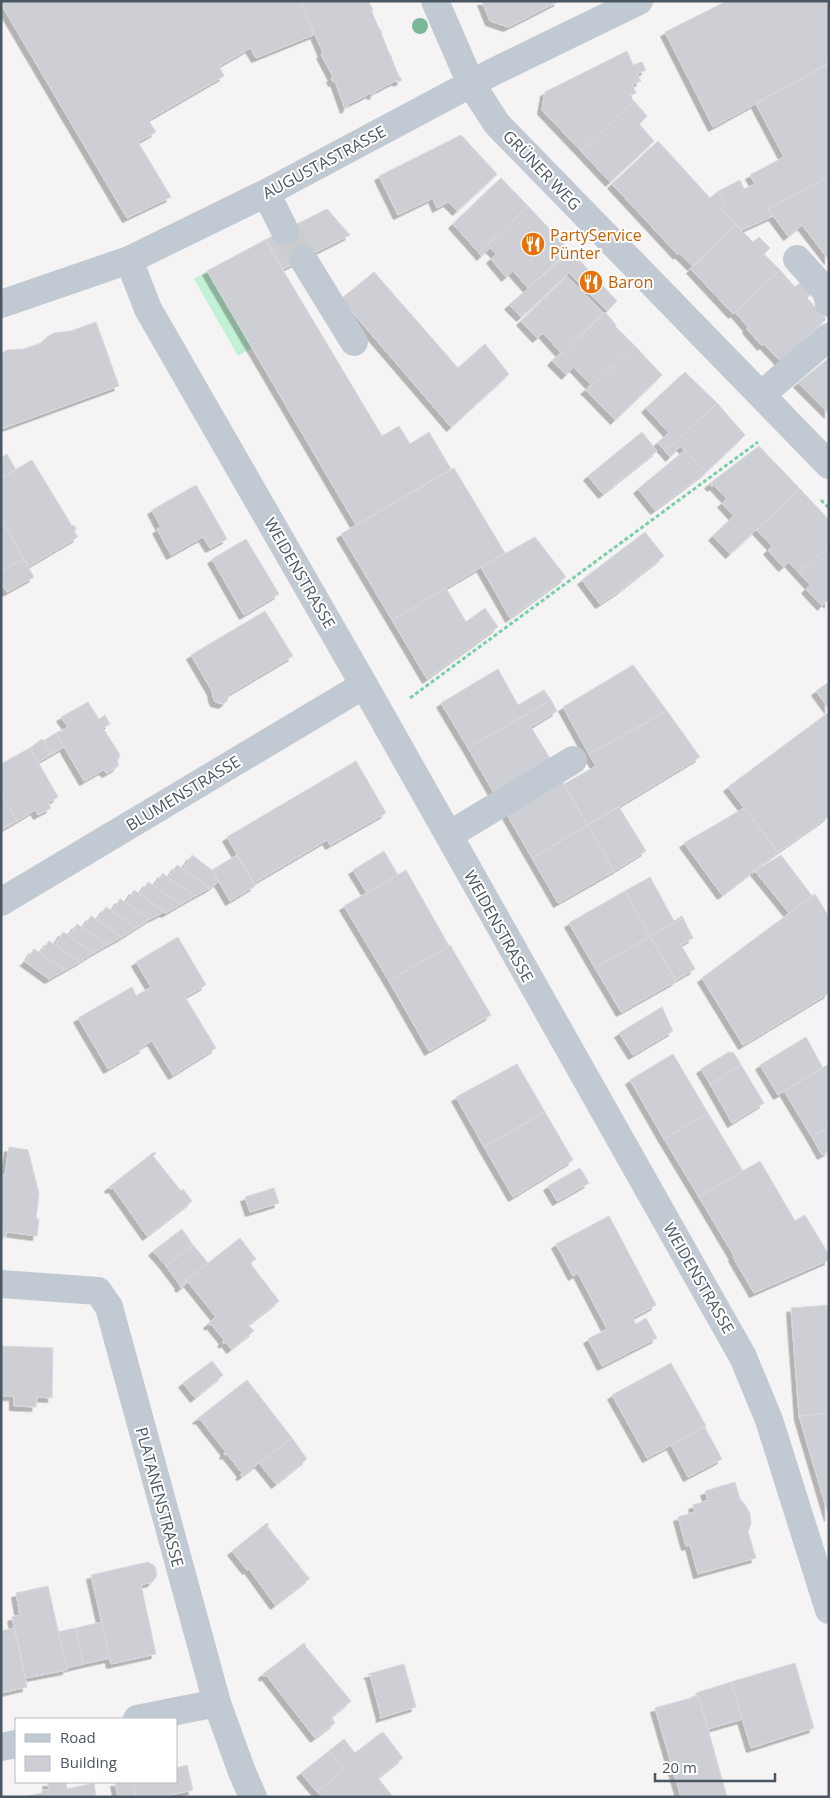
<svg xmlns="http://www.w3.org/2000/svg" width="830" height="1798" font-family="'Open Sans',sans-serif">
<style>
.green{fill:#c3f1d5}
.building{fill:#cdcfd5;stroke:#d7d9de;filter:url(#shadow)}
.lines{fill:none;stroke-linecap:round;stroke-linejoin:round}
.minor-tunnel{stroke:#caccce;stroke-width:28;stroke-dasharray:28 14;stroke-linecap:butt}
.path{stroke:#7ad0a6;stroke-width:3;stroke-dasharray:4 2.5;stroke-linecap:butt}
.minor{stroke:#c1cad2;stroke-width:28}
.tree{fill:#7bb799}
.labels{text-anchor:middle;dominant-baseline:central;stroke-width:4;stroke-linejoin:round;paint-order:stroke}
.street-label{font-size:16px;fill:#4a5661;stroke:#fff}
.food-label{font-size:16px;fill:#c56008;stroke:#fff;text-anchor:start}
</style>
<defs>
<filter id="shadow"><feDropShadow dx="-4.5" dy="4.5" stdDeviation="0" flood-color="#0004"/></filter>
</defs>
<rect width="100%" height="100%" fill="#f5f3f3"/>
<!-- green -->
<path class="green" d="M207,271L253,347L238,356L194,279Z"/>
<!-- building -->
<path class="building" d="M1,1H301L303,5L301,6L305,12L313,30H312L313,35L256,58L250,48L219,66L224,76L148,120L156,132L138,142L171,197L127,218L1,4Z
M301,1H368L371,6L373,10H371L379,29H380L382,33H381L389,53L392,57H391L399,77H400L402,80L398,82L397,80L374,92L375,94L372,95L371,93L347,105L348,107L345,109L335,81L333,82L331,78L333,77L321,54L323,53L315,34L313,35L312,30H313L305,12L301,6L303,5Z
M482,1H559L508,27L490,21Z
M727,1H829V63L713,127L665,32Z
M627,51L633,65L642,62L646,70L637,74L641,81L632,85L636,93L629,96L634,101L581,151L542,110L545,92Z
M829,63V176L768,209L773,216L742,230L721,209L727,203L717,192L740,180L744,189L755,184L750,175L784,157L756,104Z
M634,101L647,116L639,124L654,141L610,182L581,151Z
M461,135L497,174L457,211L448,202L437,208L433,198L398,215L379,176Z
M658,141L710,198L717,192L727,203L721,209L736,225L692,266L679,253L678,255L612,184Z
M829,176V260L802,225L788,236L768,209Z
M501,178L528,206L479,253L453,224Z
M528,206L569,250L528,288L513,271L506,277L491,259L496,254L490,248L481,256L479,253Z
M327,209L350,235L283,269L265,240Z
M736,225L753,242L759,237L770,248L764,254L780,270L733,314L691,269Z
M265,240L382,436L399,426L410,444L429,432L451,469L356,525L207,271Z
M571,251L617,301L607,311L569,273L521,317L509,305Z
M780,270L795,287L801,282L812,293L807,298L826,319L781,362L764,344L762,346L747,329L748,327L735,312Z
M374,272L458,368L485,344L509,374L451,427L341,299Z
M567,276L603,313L562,354L543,333L537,338L521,321Z
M605,312L616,325L615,326L635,346L587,391L585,390L591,385L574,367L566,375L552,361L561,352L562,354Z
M96,322L119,386L1,429V354L7,350L24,349L41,343L47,337L54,333L71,331Z
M635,346L662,375L615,420L587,391Z
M829,358V414L798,383Z
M685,372L717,403L665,451L657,443L669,433L646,408Z
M717,403L745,435L706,472L681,446L670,457L665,451Z
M642,432L657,451L603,494L588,476Z
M759,446L800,489L730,554L713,536L734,516L722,503L727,499L714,485L712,487L709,484Z
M685,450L706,472L655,510L638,489Z
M7,454L16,470L1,478V458Z
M32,460L72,526L74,525L76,529L74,531L78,537L29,566L1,520V478Z
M454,468L505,553L392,620L341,534Z
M196,485L227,539L210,548L203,537L171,555L157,529L161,527L152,510Z
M800,489L829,520V545L799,573L789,562L783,567L768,550L772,546L757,530Z
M4,524L24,558L1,571V525Z
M645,532L664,556L621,590L600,604L582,580Z
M535,537L566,577L510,618L481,567Z
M246,539L279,594L244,615L212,559Z
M829,545V604L826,601L822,606L806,589L810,585L799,573Z
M23,559L34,577L7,592L1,583V571Z
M446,588L466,622L485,608L498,627L427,679L392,620Z
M265,611L293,656L229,694L227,701L223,704L215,702L213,697L212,691L191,655Z
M633,665L667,711L589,754L563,707Z
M498,669L518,705L544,690L551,700L468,748L441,703Z
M829,682V709L816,691Z
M551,700L557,711L531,727L551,760L494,793L468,748Z
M88,702L99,719L105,715L110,724L103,728L120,755L117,762L119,764L117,767L107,773L103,770L84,781L56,733L68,727L61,717Z
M667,711L700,757L588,825L564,784L596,766L589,754Z
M829,712V816L778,852L728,787Z
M56,733L64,747L52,754L43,741Z
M42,739L52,754L38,762L30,748Z
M30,748L58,797L48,803L51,808L38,815L35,810L17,821L1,794V764Z
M356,761L386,813L330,845L327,840L254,883L227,837Z
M562,781L588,825L532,858L506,813Z
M1,794L17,821L1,830Z
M619,807L646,851L614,871L588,825Z
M744,808L778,852L722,895L684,843Z
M588,825L614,871L558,903L532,858Z
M384,851L398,875L367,893L353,870Z
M192,855L212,870L218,882L210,888L183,869Z
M237,855L255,886L230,901L212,870Z
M781,855L812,896L789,913L755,871Z
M177,865L183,869L210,888L195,896L168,878Z
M406,870L449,946L389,981L344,906Z
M163,873L168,878L195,896L181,904L154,886Z
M650,877L674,921L682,916L683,918L650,936L625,891Z
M148,882L181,904L166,913L164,912L140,894Z
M134,890L162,909L164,912L150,919L126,903Z
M625,891L650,936L595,968L569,923Z
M815,894L829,917V993L743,1045L702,978Z
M120,899L150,919L136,928L112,911Z
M106,907L112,911L136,928L122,937L97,920Z
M91,916L97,920L122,937L107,945L83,928Z
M683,918L693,938L681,945L695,969L676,980L650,936Z
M77,924L83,928L107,945L93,953L69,936Z
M63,932L69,936L93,953L79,962L55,945Z
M650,936L676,981L621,1012L595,968Z
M178,937L206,985L185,997L216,1048L173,1075L152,1041L143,1046L144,1048L108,1069L78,1018L132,987L136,996L151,987L136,962Z
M49,941L55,945L79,962L65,970L40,953Z
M450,945L491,1015L429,1051L389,981Z
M34,949L40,953L65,970L49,979L24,961H26Z
M662,1007L673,1031L633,1055L619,1033Z
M806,1037L823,1068L778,1095L760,1065Z
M729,1052L734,1053L741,1065L710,1084L701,1069Z
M673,1054L708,1113L664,1139L630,1080Z
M517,1064L545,1112L484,1147L456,1097Z
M829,1064V1127L812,1137L784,1091Z
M741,1065L764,1103L732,1123L710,1084Z
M545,1112L573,1160L513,1197L484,1147Z
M708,1113L743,1171L699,1197L664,1139Z
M829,1127V1151L822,1155L812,1137Z
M9,1147L28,1150L39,1194L36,1219H39L37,1236L7,1232L6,1237L1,1236V1175H5Z
M154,1152L156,1153L153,1156L181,1191L183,1189L192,1201L147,1236L113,1188L110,1189L109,1187Z
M760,1161L795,1221L805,1215L829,1255V1260L754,1293L733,1257L734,1256L699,1197Z
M580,1168L589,1183L557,1201L548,1186Z
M274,1188L279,1203L250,1212L245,1197Z
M609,1216L656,1305L632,1318L636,1324L646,1318L657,1338L602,1366L588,1339L607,1329L578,1273L573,1276L556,1244Z
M182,1229L193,1245L166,1266L153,1251Z
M240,1238L256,1259L250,1263L279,1301L248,1325L254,1331L231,1349L226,1342L224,1344L222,1342L224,1340L211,1324L210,1326L208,1324L216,1317L188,1282L181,1288L179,1286Z
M193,1245L208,1263L180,1285L166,1266Z
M829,1305V1413L799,1416L791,1308Z
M1,1346L53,1348L52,1398L37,1397L36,1407L14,1406V1396H1Z
M212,1361L223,1375L195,1398L183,1383Z
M671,1363L706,1426L647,1458L612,1395Z
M247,1380L292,1438L242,1476L240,1475L242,1473L227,1454L225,1455L224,1453L226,1452L200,1419L198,1420L197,1419Z
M829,1413V1517L799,1416Z
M704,1426L722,1459L688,1477L671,1445Z
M292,1438L307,1459L276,1484L259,1463Z
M735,1482L740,1499L746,1506L750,1514L751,1523L748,1532L756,1558L698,1574L690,1545L686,1546L678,1517L695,1512L693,1505L708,1500L705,1491Z
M267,1523L269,1525L267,1526L308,1577L310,1578L275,1605L249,1569L247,1570L232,1551Z
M148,1562L155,1566L157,1576L152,1582L141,1585L156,1654L111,1664L91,1575Z
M48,1586L67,1670L26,1678L12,1617L20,1615L16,1593Z
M102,1622L110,1658L83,1664L76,1628Z
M14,1628L27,1687L1,1693V1631Z
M76,1628L83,1664L67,1668L58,1632Z
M304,1643L306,1645L305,1646L351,1701L331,1717L335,1723L315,1738L266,1675L264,1677L263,1674Z
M795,1663L814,1728L751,1748L731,1682Z
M404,1664L416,1707L380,1718L381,1716L370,1675L368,1674Z
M731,1682L743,1719L708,1729L698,1696H697L696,1693Z
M698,1696L708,1729L727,1797H681L655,1708Z
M381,1733H384L403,1758L378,1778L393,1797H323L317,1792L344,1770L329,1751L344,1739L355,1753Z
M329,1751L344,1770L317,1792L301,1773Z
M187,1765L193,1790L162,1797H136L133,1782H176V1768Z
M47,1782H66L67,1789L94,1783L96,1797H23L42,1793V1791L49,1789Z
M115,1782H133L136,1797H118Z"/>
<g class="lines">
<!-- minor-tunnel -->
<path class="minor-tunnel" d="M285,231L303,259"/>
<!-- path -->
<path class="path" d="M821,500L829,508
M410,698L758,442"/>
<!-- minor -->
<path class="minor" d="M435,1L471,84L497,124L829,465
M266,193L285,231
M303,259L354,342
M797,259L826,291L829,303
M129,260L148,309L364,685L743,1357L769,1420L829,1610
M1,304L129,260L266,193L493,72L639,1
M761,395L829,337
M449,835L573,760
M1,902L364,685
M1,1284L98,1291L109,1307L217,1703L242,1772L253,1797
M137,1719L217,1703
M1,1747L16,1744"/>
</g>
<!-- trees -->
<circle class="tree" cx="420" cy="26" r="8"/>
<!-- icons -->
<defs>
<g id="restaurant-disc" transform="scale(1.25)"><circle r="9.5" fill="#e8710a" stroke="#fff"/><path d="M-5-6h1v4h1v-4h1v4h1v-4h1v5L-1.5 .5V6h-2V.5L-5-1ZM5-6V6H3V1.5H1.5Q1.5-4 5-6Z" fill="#fff"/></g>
</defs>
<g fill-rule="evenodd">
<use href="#restaurant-disc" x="533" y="244"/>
<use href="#restaurant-disc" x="591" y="282"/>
</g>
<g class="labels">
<!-- street labels -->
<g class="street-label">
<text transform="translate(324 162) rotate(-28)">AUGUSTASTRASSE</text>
<text transform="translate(542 170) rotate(46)">GRÜNER WEG</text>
<text transform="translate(300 573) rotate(60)">WEIDENSTRASSE</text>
<text transform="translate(183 793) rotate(-31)">BLUMENSTRASSE</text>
<text transform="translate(499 926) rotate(61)">WEIDENSTRASSE</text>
<text transform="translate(699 1278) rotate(60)">WEIDENSTRASSE</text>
<text transform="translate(160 1497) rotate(75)">PLATANENSTRASSE</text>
</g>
<!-- food labels -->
<g class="food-label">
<text x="550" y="235">PartyService<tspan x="550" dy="18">Pünter</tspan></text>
<text x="608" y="282">Baron</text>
</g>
</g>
<!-- border -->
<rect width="830" height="1798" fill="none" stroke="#4a5661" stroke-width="5"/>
<!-- legend -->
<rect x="15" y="1718" width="162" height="65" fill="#ffffff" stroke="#b7bbc0"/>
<rect x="25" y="1734" width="25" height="8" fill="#c1cad2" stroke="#b7bbc0"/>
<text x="60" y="1743" font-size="15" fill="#4a5661">Road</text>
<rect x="25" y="1756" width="25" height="15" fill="#cdcfd5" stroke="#b7bbc0"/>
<text x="60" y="1768" font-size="15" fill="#4a5661">Building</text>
<!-- scale -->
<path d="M655 1773v8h120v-8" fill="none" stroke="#4a5661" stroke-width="2.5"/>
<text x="662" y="1773" font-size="15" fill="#4a5661" stroke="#ffffff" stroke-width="4" paint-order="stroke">20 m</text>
</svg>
